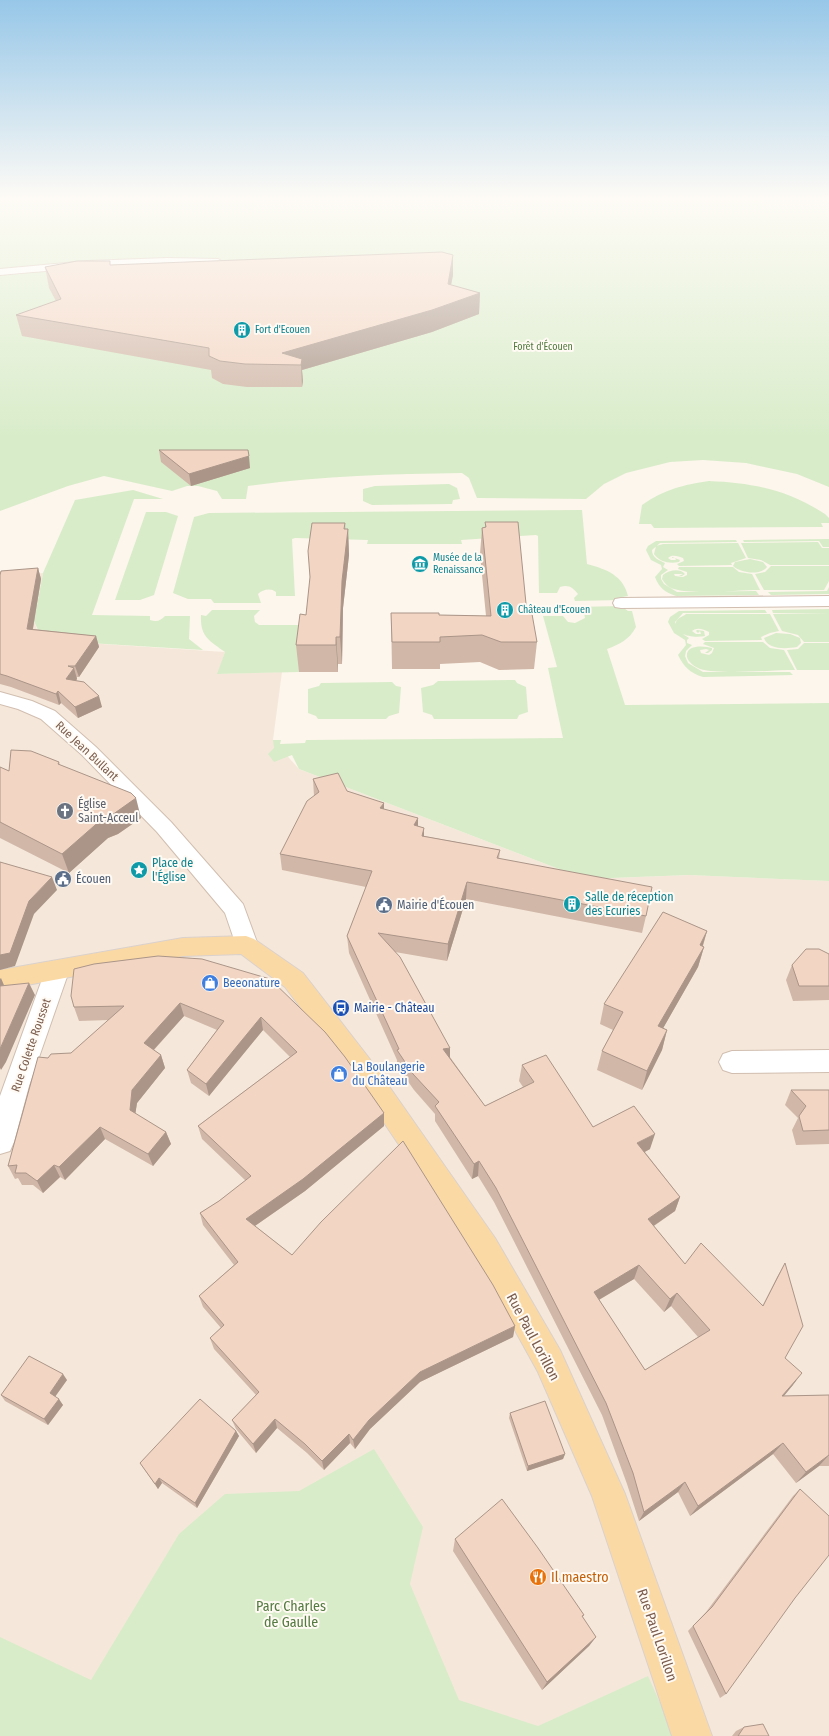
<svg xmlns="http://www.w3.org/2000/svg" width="829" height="1736" font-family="'Fira Sans Condensed',sans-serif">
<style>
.residential{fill:#f5e8da}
.green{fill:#d8ecc9}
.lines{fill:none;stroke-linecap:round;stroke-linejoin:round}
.minor-casing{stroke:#d1beb0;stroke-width:2}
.major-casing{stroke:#dad1cd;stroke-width:2}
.minor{fill:#fff;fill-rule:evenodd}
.major{fill:#fbd9a5;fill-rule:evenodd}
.wall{fill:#d1b7a8;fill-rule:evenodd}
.shaded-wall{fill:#aa9588}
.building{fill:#f3d5c3;stroke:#aa9588;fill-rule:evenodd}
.labels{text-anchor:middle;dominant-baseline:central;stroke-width:4;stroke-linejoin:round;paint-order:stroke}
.far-culture-label{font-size:10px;fill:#0d838f;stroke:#fffaf3;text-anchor:start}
.far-park-label{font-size:10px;fill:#537a41;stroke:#fffaf3}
.street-label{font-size:12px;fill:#7a5c4d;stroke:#fffaf3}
.worship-label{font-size:12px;fill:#5b616d;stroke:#fffaf3;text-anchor:start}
.culture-label{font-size:12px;fill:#0d838f;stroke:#fffaf3;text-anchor:start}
.service-label{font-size:12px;fill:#4e5e75;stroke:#fffaf3;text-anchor:start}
.shop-label{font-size:12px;fill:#366cbe;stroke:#fffaf3;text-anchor:start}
.transit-label{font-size:12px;fill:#164399;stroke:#fffaf3;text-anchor:start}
.near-street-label{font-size:14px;fill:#7a5c4d;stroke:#fffaf3}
.near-food-label{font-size:14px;fill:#c56008;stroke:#fffaf3;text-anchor:start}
.near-park-label{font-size:14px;fill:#537a41;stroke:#fffaf3}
</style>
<rect width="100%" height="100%" fill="#fdf6ec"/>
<!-- residential -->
<path class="residential" d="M43,573L34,620L40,640L225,652L218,674L282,672L273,740L299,769L585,879L689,875L829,881V1736H0V578Z"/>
<!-- green -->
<path class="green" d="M0,198H829V487L797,474L746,463L703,460L670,462L626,473L604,484L586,499L477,498L469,478L462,473C390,474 319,476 248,486L246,499H222L217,491L198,486H187L172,491L104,476L68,486L0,511Z
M709,481C754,483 788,490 825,514L829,518V523H821L823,527L654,528L651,524H639L642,505C665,489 683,485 709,481Z
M449,484L457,488L460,499L453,500L452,504L372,505L363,501V489L375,486Z
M133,490L163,499H134L92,615L150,616V620C157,622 160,621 165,616H190L189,639L203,650L40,640L41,637L34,621L43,573L75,500Z
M582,510L587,564C606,569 623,575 628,596L622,597L620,600L575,601L574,598L578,594C573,588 569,584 560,587L557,593H539L538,536L536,535L461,540L462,544H367L368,540L295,538L292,539L295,596H276V592C271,588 263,589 258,594L261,603H214L211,599H188L173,593L194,517L209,513Z
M146,512H166L178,516L154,595L140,600H115Z
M829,539V547H823L819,541L744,542L743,540Z
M736,540L737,542L660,543L652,550C652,558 659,560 665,563L663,567L668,570L661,575V579L664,584L677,592L756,591L759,595L676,596C665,592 659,588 655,577L662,569L661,565L651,560L646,550L648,546L656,541Z
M818,542L822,548H829V565H770L761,560L748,558L741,543Z
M738,543L746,558L731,563L732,565L679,566L677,564L684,561L683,558C678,556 672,554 668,558L671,560H676L675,558H672V557L680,560L679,562C669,564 660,562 654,554L656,546L663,544Z
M750,559L763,562L767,567C760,576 741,573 733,566L735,562Z
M771,566H829V581L824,590H764L755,574L765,572Z
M679,567H733L739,572L752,574L760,590C737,590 694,595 674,589C669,588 665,584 662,579L663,575C669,570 680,568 685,574L682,576H679L683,574H674L675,576L683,577L687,575V572L678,569Z
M829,587V594L771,595L768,592L827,591Z
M621,606L628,611H632L636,627C629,640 620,644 607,649L625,705L829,703V881L689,875L585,879L299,769L292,755L274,762L268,754L274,748L273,740H281L280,744L305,743L306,740L563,738L548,668L557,667L543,616H563L568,622L575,623L585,618L584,613L576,607Z
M829,609V614L773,613L772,610Z
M212,610H260L254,616L255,622L259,625H298L302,622V615H315L302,642L299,672L217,674L225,652C209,640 200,637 201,615L206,616Z
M765,610L767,613H683L675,622L678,631L689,638L687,640V643L692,645L686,651L685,656L688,663L703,672H790L793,675L703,677C690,673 684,667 678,655L686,645L685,640L674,633L668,622L670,617L679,611Z
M686,614H770L779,631L770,633L761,637L762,640L705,641L702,639L709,635V632C703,629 697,627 692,631L696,634H701L700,631L698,633L696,631L697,630L704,631L705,636C697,638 672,636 676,622C678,617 683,617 686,614Z
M773,614H829V642H804L798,635L782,631Z
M776,633L790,634L800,638L801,643L797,647C786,649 768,650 764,638Z
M705,642H763L770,648L784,650L795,670C769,670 722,675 700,669C695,667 688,662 687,657C685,644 705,646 712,648V650L708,653H705L709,650L706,649L700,650L701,653L709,655L712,653L714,648L703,644Z
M804,643H829V670H797L787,650L798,649Z
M515,680L517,683L526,687L528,712L519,715L517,719H434L432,715L423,712L421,688L433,685L438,681Z
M392,682L396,686L401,687L399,713L389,716L386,719H318L316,716L308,713V689L319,686L321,683Z
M374,1449L423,1527L410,1584L459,1700L538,1726L648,1676L675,1736H0V1637L91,1680L179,1534L225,1494L299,1491Z"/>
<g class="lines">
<!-- minor casing -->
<g class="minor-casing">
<path id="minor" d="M167,258L218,259L223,262L218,265C145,264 73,268 0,275V269L88,261Z
M829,596V606L621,608L615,607L613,603L615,599L621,598Z
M0,692L32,701L55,711L96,747L171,822L243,904L258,945L254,951L246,954L238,951L225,913L157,832L82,755L41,719L18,709L0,704Z
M57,962L66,964L69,971L29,1086L14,1142L10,1151L0,1154V1096L45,971L48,964Z
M829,1050V1072L732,1073L723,1070L719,1062L723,1054L732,1051Z"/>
</g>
<!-- major casing -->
<g class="major-casing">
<path id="major" d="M246,936L254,939L303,973L372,1062L495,1238L560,1350L625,1494L712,1736H672L592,1496L538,1372L475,1258L354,1078L285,987L241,954L183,956L0,990V970L183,938Z"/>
</g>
<!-- minor -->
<use href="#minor" class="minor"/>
<!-- major -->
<use href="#major" class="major"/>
</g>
<!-- wall -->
<path class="wall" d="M453,255V275L451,285L480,293L479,314L432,332L302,370L303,381L302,387H247L223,384L212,378L211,370L22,336L16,315L56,301L49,288L45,267Z
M159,450L250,468L191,486L161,462Z
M485,522L527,614L537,642L534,669L499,670L480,662L440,664V669H392L391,613L439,615L486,616L480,554L482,528H485Z
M345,529H348L349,555L343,608L342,664H338V672H299L296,645L306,615Z
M38,568L41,579L33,629L96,636L99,647L79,677H77V679L76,680L102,707L78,718L61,703L59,705L11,687L0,684V575Z
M59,762L60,765L141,818L118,834L108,838L69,873L0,838V767L9,771Z
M313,779L347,791L418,826L424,828V836L500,850L499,859L646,916L642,933L466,899L447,961L395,952L450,1057L485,1106L523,1087L519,1081L522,1065L593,1127L650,1149L645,1152L680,1197L675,1211L654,1226L685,1264L763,1305L777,1277L785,1263V1358L793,1385L783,1396L829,1395V1466H819L796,1483L773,1454L690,1516L678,1492L639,1521L627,1484L602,1415L494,1202L478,1176L472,1179L435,1121V1114L414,1090L397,1066V1060L349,953L347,936L366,887L282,870L280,854L314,796ZM634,1279L664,1312L671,1306L698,1337L645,1370L599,1300Z
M707,931L703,946L704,947L698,967L663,1028L667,1030L662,1050L642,1090L597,1070L602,1051L613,1030L600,1024L604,1004Z
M829,954V1000L793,1001L786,980L792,965Z
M202,959L384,1126L305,1191L255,1226L292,1255L515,1326L513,1337L420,1382L370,1429L355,1449L350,1443L324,1470L307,1453L277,1428L256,1453L236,1429L232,1420L256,1395L214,1349L210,1338L221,1328L203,1307L199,1296L234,1265L203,1225L200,1213L219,1201L246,1181L202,1139L198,1126L290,1057L263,1030L209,1096L191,1083L187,1070L217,1030L184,1016L154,1050L161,1055L165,1068L137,1103L135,1114L166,1132L171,1144L153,1166L105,1139L65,1180L60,1177L43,1193L33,1185H22L18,1178L15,1179L8,1166L48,1058L71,1053L109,1020L79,1021L74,1007Z
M791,1090H829V1144L796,1145L792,1130L798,1118L785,1105Z
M67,1380L55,1397L63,1405L48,1425L5,1401L1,1395Z
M510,1413L565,1454L563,1459L527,1471L509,1418Z
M236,1431L239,1436L197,1508L162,1483L158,1489L140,1463Z
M800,1489L726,1694L720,1698L688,1631L706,1612L793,1496Z
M455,1539L584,1615L582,1618L596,1637L589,1646L542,1690L453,1551Z
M744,1727L769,1736H732L736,1731Z"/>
<!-- shaded-wall -->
<path class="shaded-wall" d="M453,255V275L447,305L480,293L479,314L432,332L302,370L303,381L302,387L301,365L282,353L448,284Z
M249,456L250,468L191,486L189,474Z
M345,523L346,547L348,529L349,555L343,608L342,664L340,637L342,581Z
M38,568L41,579L31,640L27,629Z
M96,636L99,647L79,677L75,666Z
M336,637L338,664V672L336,645Z
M74,668L77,679L70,690L66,679Z
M58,691L61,703L59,705L56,694Z
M99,696L102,707L78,718L75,707Z
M136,798L141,818L118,834L108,838L69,873L62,854L102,819Z
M384,803V820L380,808Z
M418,818V834L414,825Z
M424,828V845L422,836Z
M52,877L57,890L34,914L15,966L0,970V955L29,901Z
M467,882L466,899L447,961L448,944Z
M707,931L701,951L700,945Z
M704,947L698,967L653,1046L658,1026Z
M1,978L6,990L0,993V979Z
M29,983L35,995L6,1062L1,1070L0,1068V1049Z
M180,1003L184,1016L148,1056L144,1043Z
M261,1017L263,1030L209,1096L206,1084Z
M667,1030L662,1050L642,1090L647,1071Z
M450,1048V1064L443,1049Z
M161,1055L165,1068L137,1103L134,1123L130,1110L132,1090Z
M384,1113V1126L305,1191L249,1230L246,1219Z
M100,1127L105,1139L65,1180L59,1167Z
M166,1132L171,1144L153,1166L148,1154Z
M655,1134L650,1149L633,1158L637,1143Z
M479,1161L478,1176L472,1179L474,1164Z
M54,1165L60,1177L43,1193L37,1181Z
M680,1197L675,1211L643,1233L648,1219Z
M639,1265L634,1279L590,1305L594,1292Z
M677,1293L671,1306L664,1312L670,1299Z
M515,1326L513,1337L420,1382L370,1429L355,1449L353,1440L369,1420L420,1372Z
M802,1373L793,1385L774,1408L782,1396Z
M63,1374L67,1380L54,1398L50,1393Z
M59,1399L63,1405L48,1425L44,1419Z
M275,1419L277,1428L256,1453L253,1444Z
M236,1431L239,1436L197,1508L195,1503Z
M349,1434L350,1443L324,1470L322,1461Z
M783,1443L773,1454L690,1516L698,1506Z
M565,1454L563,1459L527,1471L528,1466Z
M829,1455L819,1466L796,1483L806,1472Z
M159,1478L162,1483L158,1489L155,1484Z
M685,1482L678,1492L639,1521L644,1512Z
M596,1637L589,1646L542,1690L547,1682Z"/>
<!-- building -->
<path class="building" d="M442,252L453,255L448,284L480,293L432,310L282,353L302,359L301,365L245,364L220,361L209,356V348L16,315L61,299L45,267L77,261H110V265Z
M159,450H248L249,456L189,474Z
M485,522H518L527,614H532L537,642H501L482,635L440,637V642H392L391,613H439V615L491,616L482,528L486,527Z
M312,523H345L344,529H348L342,581L340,637H336V645H296L300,614L306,615L310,577L308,551Z
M38,568L27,629L96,636L75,666H68L74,668L66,679L84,682L99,696L75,707L58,691L56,694L7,676L0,674V575L1,571Z
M11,750L31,751L59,762L58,764L131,793L136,798L112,815L102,819L62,854L0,822V767L9,771Z
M338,773L347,791L384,803L380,808L418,818L414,825L424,828L422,836L500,850L497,858L652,887L646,916L467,882L448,944L378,933L400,957L450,1048L443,1049L485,1106L534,1082L522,1065L546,1055L593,1127L634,1106L655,1134L637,1143L680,1197L648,1219L685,1264L701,1243L763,1306L785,1263L803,1326L785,1358L802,1373L782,1396L829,1395V1455L806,1472L783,1443L698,1506L685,1482L644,1512L633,1473L606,1403L496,1188L479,1161L474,1164L435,1106L439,1102L413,1074L397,1050L399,1049L347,936L372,871L280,854L307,801L319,792L313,779ZM639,1265L670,1299L677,1293L710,1330L645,1370L594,1292Z
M0,862L52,877L29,901L10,953L0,955Z
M663,912L707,931L700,945L704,947L658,1026L667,1030L647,1071L602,1051L623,1012L604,1004Z
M806,949H819L829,954V986H799L792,965Z
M158,956L202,959L270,979L325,1032L345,1057L384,1113L303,1179L246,1219L292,1255L321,1222L403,1141L493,1285L515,1326L420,1372L369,1420L353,1440L349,1434L322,1461L305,1444L275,1419L253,1444L232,1420L259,1392L210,1338L224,1325L199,1296L238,1262L200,1213L219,1201L251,1176L198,1126L297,1052L261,1017L206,1084L187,1070L224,1021L180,1003L144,1043L161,1055L132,1090L130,1110L166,1132L148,1154L100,1127L59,1167L54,1165L37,1181L26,1173H15L17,1165L8,1166L38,1057L48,1058L51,1054L71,1053L124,1006L74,1007L71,996L74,969L94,964Z
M29,983L0,1049V986Z
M791,1090H829V1130L803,1131L799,1116L806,1106Z
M29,1356L63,1374L50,1393L59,1399L44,1419L1,1395Z
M200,1399L236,1431L195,1503L159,1478L155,1484L140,1463Z
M545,1401L565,1454L528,1466L510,1413Z
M800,1489L829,1516V1555L795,1598L726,1694L693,1626L712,1607Z
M502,1499L538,1548L584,1615L582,1616L596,1637L547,1682L455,1539Z
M763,1724L769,1736H738L744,1727Z"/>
<!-- sky -->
<linearGradient id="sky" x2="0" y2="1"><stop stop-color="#97c7e8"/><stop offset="0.45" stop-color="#fefbf6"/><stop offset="1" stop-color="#fefbf6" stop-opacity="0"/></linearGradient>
<rect width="829" height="441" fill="url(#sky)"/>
<!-- icons -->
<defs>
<g id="building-disc" transform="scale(0.9)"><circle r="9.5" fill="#0f9aa8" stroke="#fffaf3"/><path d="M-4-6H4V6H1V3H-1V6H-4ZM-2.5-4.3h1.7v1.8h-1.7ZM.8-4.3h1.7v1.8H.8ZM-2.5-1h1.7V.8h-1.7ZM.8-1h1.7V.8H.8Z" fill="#fff"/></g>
<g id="museum-disc" transform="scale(0.9)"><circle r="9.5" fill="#0f9aa8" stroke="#fffaf3"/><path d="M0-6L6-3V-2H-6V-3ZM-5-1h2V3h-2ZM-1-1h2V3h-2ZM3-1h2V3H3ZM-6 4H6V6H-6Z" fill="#fff"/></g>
<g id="church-disc" transform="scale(0.9)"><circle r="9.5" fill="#6b7280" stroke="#fffaf3"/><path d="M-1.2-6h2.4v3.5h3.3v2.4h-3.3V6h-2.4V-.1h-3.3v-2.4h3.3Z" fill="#fff"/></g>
<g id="sight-disc" transform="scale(0.9)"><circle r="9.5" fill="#0f9aa8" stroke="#fffaf3"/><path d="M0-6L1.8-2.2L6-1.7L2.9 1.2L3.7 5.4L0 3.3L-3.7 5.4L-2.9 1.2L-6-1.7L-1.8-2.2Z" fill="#fff"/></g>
<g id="civic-disc" transform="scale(0.9)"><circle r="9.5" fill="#5c6f8a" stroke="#fffaf3"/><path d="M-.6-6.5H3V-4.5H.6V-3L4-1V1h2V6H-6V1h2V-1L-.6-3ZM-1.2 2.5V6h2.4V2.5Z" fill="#fff"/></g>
<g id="shop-disc" transform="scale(0.9)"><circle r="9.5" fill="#3f7fe0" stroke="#fffaf3"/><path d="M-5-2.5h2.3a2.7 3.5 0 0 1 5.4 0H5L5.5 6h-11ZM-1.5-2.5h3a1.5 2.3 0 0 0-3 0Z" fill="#fff"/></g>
<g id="bus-disc" transform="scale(0.9)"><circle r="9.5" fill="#1a4fb4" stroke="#fffaf3"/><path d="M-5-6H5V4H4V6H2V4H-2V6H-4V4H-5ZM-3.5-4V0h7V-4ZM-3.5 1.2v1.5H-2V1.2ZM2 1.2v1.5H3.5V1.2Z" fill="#fff"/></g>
<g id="restaurant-disc" transform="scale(0.9)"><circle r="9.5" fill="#e8710a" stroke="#fffaf3"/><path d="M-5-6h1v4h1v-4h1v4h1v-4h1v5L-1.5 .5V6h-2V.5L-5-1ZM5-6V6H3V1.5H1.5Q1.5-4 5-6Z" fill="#fff"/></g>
</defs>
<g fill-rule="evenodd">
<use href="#building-disc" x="242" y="330"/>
<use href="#museum-disc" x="420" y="564"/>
<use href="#building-disc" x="505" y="610"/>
<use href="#church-disc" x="65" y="811"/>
<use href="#sight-disc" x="139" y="870"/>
<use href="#civic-disc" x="63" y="879"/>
<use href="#building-disc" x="572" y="904"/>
<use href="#civic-disc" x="384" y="905"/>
<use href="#shop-disc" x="210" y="983"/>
<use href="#bus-disc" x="341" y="1008"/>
<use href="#shop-disc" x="339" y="1074"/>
<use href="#restaurant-disc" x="538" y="1577"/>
</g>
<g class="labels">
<!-- far-culture labels -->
<g class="far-culture-label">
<text x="255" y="330">Fort d'Ecouen</text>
<text x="433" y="558">Musée de la<tspan x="433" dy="12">Renaissance</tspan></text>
<text x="518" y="610">Château d'Ecouen</text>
</g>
<!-- far-park labels -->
<g class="far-park-label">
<text x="543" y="347">Forêt d'Écouen</text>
</g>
<!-- street labels -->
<g class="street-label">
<text transform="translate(87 751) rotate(43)">Rue Jean Bullant</text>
<text transform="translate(31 1045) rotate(-71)">Rue Colette Rousset</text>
</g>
<!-- worship labels -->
<g class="worship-label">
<text x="78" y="804">Église<tspan x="78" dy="14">Saint-Acceul</tspan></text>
</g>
<!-- culture labels -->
<g class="culture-label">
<text x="152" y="863">Place de<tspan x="152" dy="14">l'Église</tspan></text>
<text x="585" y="897">Salle de réception<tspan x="585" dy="14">des Ecuries</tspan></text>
</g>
<!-- service labels -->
<g class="service-label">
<text x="76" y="879">Écouen</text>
<text x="397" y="905">Mairie d'Écouen</text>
</g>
<!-- shop labels -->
<g class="shop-label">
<text x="223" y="983">Beeonature</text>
<text x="352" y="1067">La Boulangerie<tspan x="352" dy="14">du Château</tspan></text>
</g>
<!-- transit labels -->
<g class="transit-label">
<text x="354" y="1008">Mairie - Château</text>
</g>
<!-- near-street labels -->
<g class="near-street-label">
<text transform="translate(533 1337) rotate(62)">Rue Paul Lorillon</text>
<text transform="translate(657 1635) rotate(71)">Rue Paul Lorillon</text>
</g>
<!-- near-food labels -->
<g class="near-food-label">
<text x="551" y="1577">Il maestro</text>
</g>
<!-- near-park labels -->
<g class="near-park-label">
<text x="291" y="1606">Parc Charles<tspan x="291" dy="16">de Gaulle</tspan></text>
</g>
</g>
</svg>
